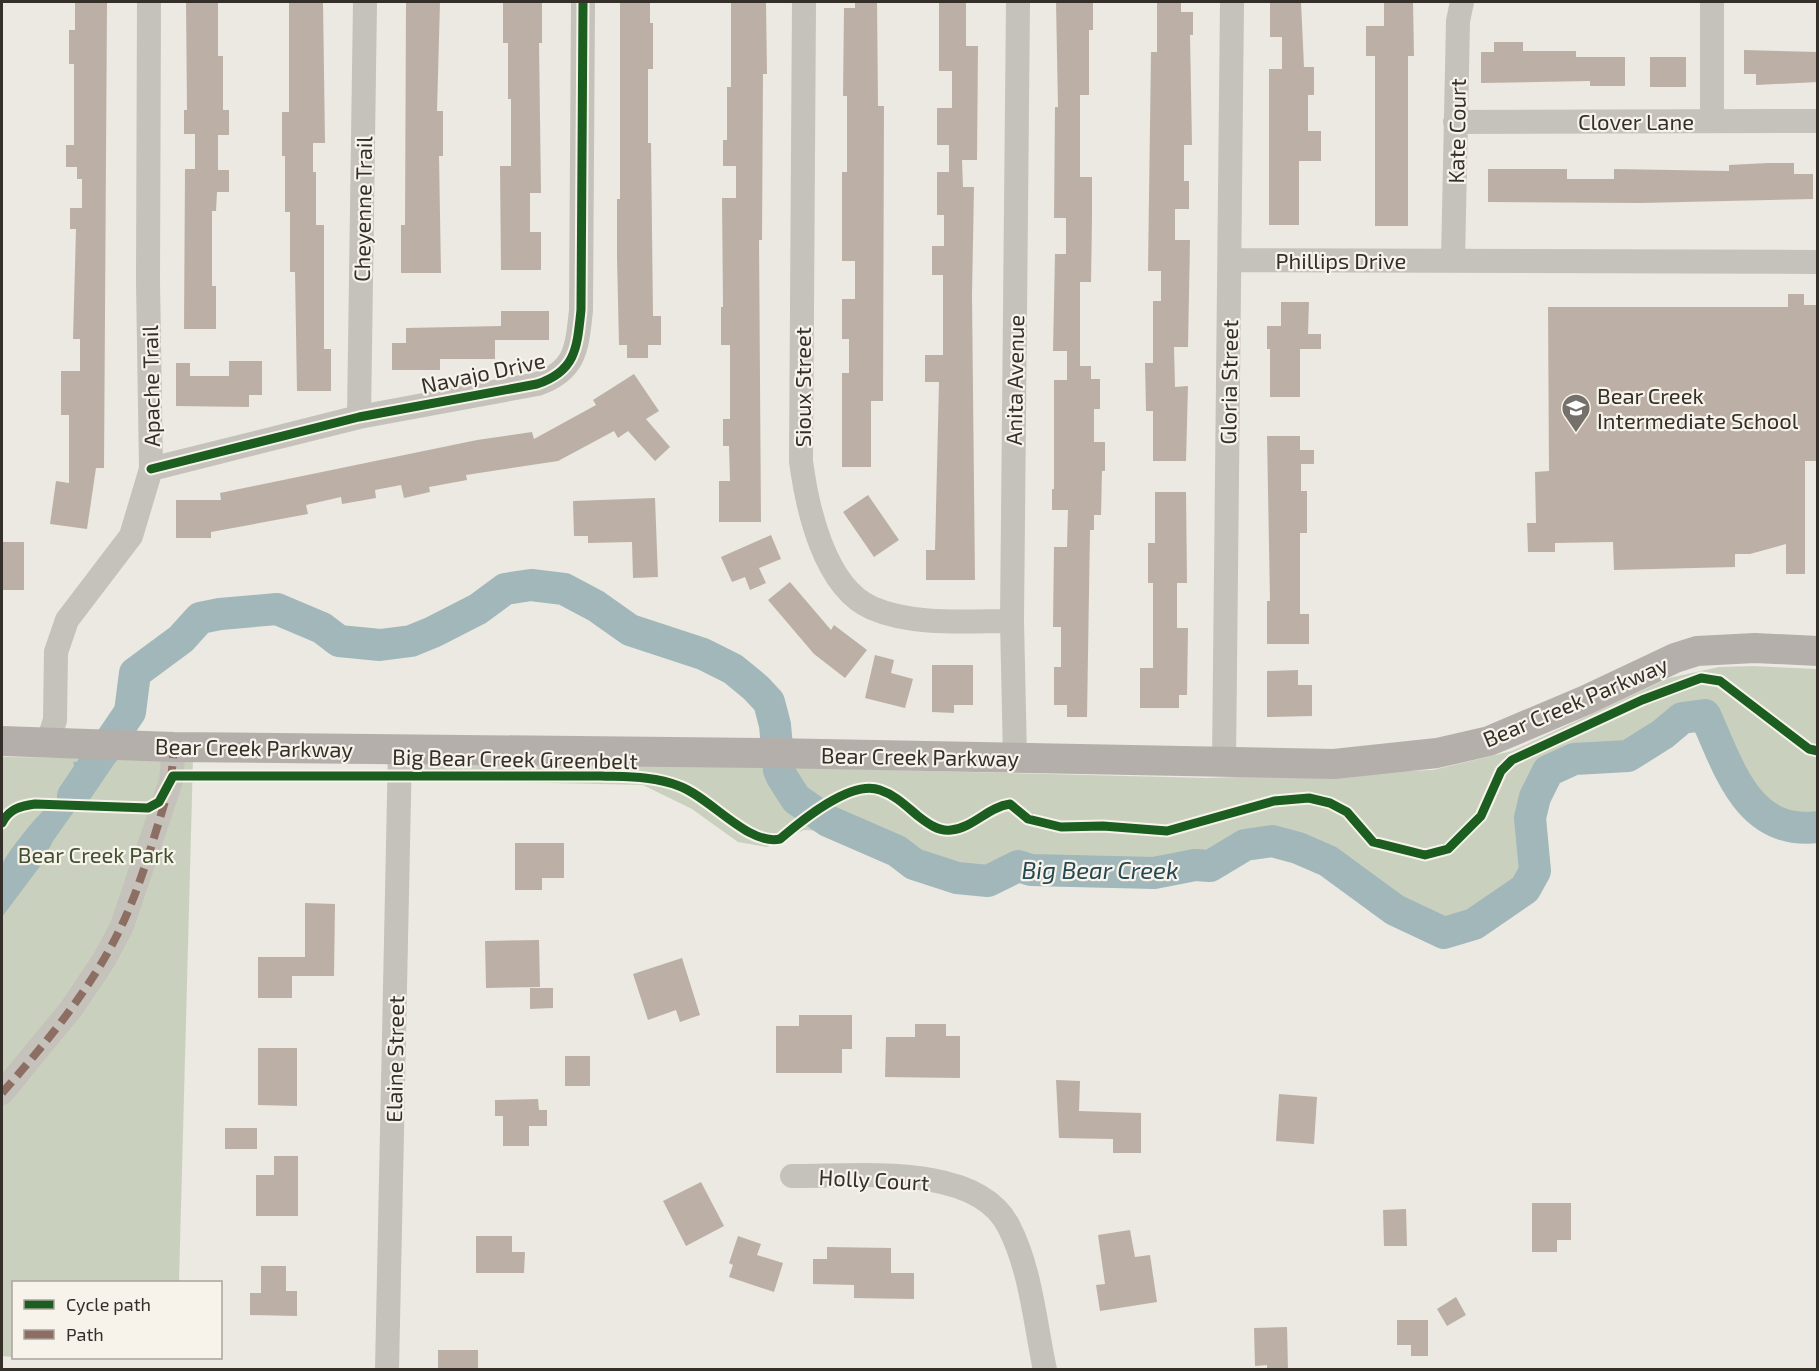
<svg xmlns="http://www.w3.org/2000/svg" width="1819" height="1371" font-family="'Exo 2',sans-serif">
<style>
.green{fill:#cad0be}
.water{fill:#a1b7ba}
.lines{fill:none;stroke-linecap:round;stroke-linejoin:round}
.river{stroke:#a1b7ba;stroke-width:32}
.building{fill:#bcb0a6}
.minor{stroke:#c5c1bb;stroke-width:24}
.major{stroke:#b4afaa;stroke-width:30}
.quiet{stroke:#8d6e63;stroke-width:8;stroke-dasharray:15 8;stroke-linecap:butt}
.cycleway-casing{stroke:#f7f3ea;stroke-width:13}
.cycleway{stroke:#1b5e20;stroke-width:9}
.labels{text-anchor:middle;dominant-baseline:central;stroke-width:4.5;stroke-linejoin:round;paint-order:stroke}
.street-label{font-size:22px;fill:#352f2a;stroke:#f7f3ea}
.poi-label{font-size:22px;fill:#352f2a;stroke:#f7f3ea;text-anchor:start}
.park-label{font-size:22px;fill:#405031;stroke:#f7f3ea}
.water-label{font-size:24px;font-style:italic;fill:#244751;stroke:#f7f3ea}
</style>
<rect width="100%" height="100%" fill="#ebe9e2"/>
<!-- green -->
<path class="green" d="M1753,666L1817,669V827C1747,836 1729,767 1705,715L1682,718L1663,734L1628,756L1574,759L1548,771L1535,797L1530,818L1535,871L1525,889L1474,924L1444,933L1395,910L1328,861L1298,848L1272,841L1245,845L1210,866L1154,873L1031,870L1018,866L988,881L957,878L845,832L804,830L767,847L738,842L692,809L643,785L409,780L418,763L769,767L1207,778L1433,770L1512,751L1669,678L1719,667Z
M2,757L193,759L179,1282H14L13,1357L2,1356Z"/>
<!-- water -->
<path class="water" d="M119,759L99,776L53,841L41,865L2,917C2,903 0,877 2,865C5,855 32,822 41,813C54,800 83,785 73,762Z"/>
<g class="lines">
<!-- river -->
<path class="river" d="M73,796L130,712L135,673L181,639L200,618L220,614L277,609L322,628L339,641L380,645L411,641L433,632L478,609L505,589L531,585L564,589L596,606L630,630L703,654L733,669L756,688L769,702L775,725L779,770L782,777L796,799L828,821L897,851L914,864L957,878L988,881L1018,866L1031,870L1154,873L1195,865L1210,866L1245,845L1272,841L1298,848L1328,861L1395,910L1444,933L1474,924L1525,889L1535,871L1530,818L1535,797L1548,771L1574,759L1628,756L1663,734L1682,718L1705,715C1729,767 1747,836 1818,827"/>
</g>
<!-- building -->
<path class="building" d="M75,2H107L104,468H96L87,529L50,524L56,481L69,483V415H61V371H80V339H73L76,229H70V208H82V179H77V167H66V145H74V64H69V30H75Z
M186,2H218V56H223V110H229V135H218V170H229V192H217L216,211H212V286H216V329H184L185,169H195V134H184V110H187Z
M289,2H323L325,143H313V172H316V225H324V349H331V391H297L295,272H290V212H285V156H282V112H289Z
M406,2H440L437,111H443V156H439L441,273H401V225H405Z
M503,2H542V43H539L541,193H530V232H541V270H501L500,166H511V99H508V43H503Z
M620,2H650V23H653V69H648V143H651L653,316H661V345H648V358H627V345H619L617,257V199H620Z
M731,2H766L767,74H763L762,240H759L761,522H719V481H730L729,446H723V419H730V345H721V307H723L722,198H736V166H723V140H727V87H731Z
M855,2H877L878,106H884L883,401H871V467H842V373H849V339H842V299H855V261H842V172H847V96H843L844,8H855Z
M939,2H966V46H978L977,160H962L963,187H974L972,295L975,580H926V550H935L939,382H925V355H943V275H932V246H944V215H937V172H949V145H937V108H952V71H939Z
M1056,2H1093V30H1089V95H1080V177H1092V218L1091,282H1080V366H1091V379H1100V409H1094V442H1105V471H1102L1101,515H1094V530H1090L1087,717H1067V705H1054V667H1061V627H1053L1054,547H1067L1068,510H1052V489H1054V380H1067V351H1053L1055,254H1066V218H1054L1055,107H1058Z
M1157,2H1181V12H1193V35H1190L1192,145H1184V181H1189V209H1175V240H1190L1188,347H1174L1175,387L1188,386L1186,461H1153V411H1146L1145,363H1153V301H1161V271H1148L1151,52H1157Z
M1270,2H1301L1304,67H1314V95H1308V131H1321V161H1299V225H1269V69H1282V37H1270Z
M1384,2H1413L1414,56H1408V226H1375V56H1366V26H1384Z
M1494,42H1523V51H1576V57H1625V86H1590V81L1481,83V52H1494Z
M1744,50L1818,52V82L1756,85V74H1744Z
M1650,57H1686V87H1650Z
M1768,163H1794V174H1813V199L1641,203L1488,202V169H1567V179H1614V169L1729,171V165Z
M1788,294H1804V305H1818V461H1805V574H1786V544L1750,554H1735V567L1614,570L1613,542L1555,543V552H1528L1527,523H1536L1535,472L1549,471L1548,307H1788Z
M1281,302H1309L1308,334H1321V349H1300V397H1270V349H1267V326H1281Z
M501,311H549V340H495V359H440V370H392V343H406V328L501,326Z
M229,361H262V395H249V407L176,406V363H190V376H229Z
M634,374L659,411L646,419L670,447L655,461L628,431L618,438L614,431L558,461L466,475L467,480L429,487L430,492L404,498L401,485L375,490L376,498L342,504L341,497L306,505L308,514L211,532V538H176V500H221L220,493L477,440L532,432L534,439L596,405L593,400Z
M1267,436H1300V450H1314V464H1301V491H1307V533H1300V614H1309V644H1267V601H1270Z
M1155,492H1186L1187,583H1177V628H1188L1187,695H1179V708H1140V668H1153V583H1148V543H1155Z
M868,495L899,540L874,557L843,512Z
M655,498L658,577L633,578L632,542L588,543V536H574L573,501Z
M771,535L781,559L759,568L766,583L750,590L745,577L732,582L721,557Z
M2,542H24V590H2Z
M790,582L831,630L834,625L867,650L845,678L814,654L768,600Z
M875,655L894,660L891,673L913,679L905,708L865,698Z
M932,665H973V705H954V713L932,712Z
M1298,670V685H1312V716L1267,717V671Z
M515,843H564V878H542V890H515Z
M305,903L335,904L334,976H292V998H258V957H305Z
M539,940L540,987L486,988L485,941Z
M682,958L700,1015L680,1022L676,1010L648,1020L633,974Z
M530,988H553V1008L530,1009Z
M799,1015H852V1049H842V1073H776V1026H799Z
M915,1024H946V1036H960V1078L885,1077L886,1037H915Z
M258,1048H297V1106L258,1105Z
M565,1056H590V1086H565Z
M1056,1080L1080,1081L1079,1111L1141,1113V1153H1113V1139L1059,1138Z
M1279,1094L1317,1097L1314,1144L1276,1141Z
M538,1099L539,1110H547V1126H529V1146H503V1116H495V1100Z
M225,1128H257V1149H225Z
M274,1156H298V1216H256V1175H274Z
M701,1182L724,1226L686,1246L663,1201Z
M1532,1203H1571V1240H1557V1252H1532Z
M1406,1209L1407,1246H1384L1383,1210Z
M1130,1230L1135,1257L1150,1255L1157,1302L1100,1311L1096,1285L1105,1284L1098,1235Z
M476,1236H512V1252H525L524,1273H476Z
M738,1236L761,1244L757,1255L783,1263L774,1292L729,1277L733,1265L729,1263Z
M827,1247L891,1248V1273H914V1299L854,1298V1285L813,1284V1259H827Z
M261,1266H286V1291H297V1316L250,1315V1293H261Z
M1456,1297L1466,1315L1447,1326L1437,1309Z
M1397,1320H1428V1356H1411V1345H1397Z
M1287,1327L1288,1370H1267V1365L1255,1366L1254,1328Z
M438,1350H478V1370H438Z"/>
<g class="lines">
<!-- minor -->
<path class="minor" d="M804,2L801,461C807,507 824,587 872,608C913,626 968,621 1012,621
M1712,121V2
M1455,122L1818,121
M1230,260L1818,262
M1453,261L1458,21L1462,2
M359,417L365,2
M151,469L359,417L537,384C576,371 577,348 581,310L583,2
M48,742L55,720L56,652L67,620L131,536L151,469L148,281L149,2
M1015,758L1012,621L1018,2
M1224,762L1232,2
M2,1093L71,1009L104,960L122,926L171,781L174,747
M792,1176C853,1177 977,1161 1009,1227C1031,1270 1035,1323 1045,1370
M387,1370L400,749"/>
<!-- major -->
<path class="major" d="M2,741L174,747L771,753L1334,764L1437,753L1489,741L1586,700L1675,658L1697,651L1755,648L1818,651"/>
<!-- quiet -->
<path class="quiet" d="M171,781L174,747
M2,1093C46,1043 92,988 121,927C140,887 153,841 166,798"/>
<!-- cycleway casing -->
<g class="cycleway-casing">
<path id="cycleway" d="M151,469L359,417L537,384C576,371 577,348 581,310L583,2
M2,823C9,809 20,806 35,804L148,808L159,802L173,776H601C627,777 654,776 679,786C710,797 748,846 780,839C801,821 851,779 880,790C895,795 906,806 918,816C927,823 939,832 951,830C973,828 988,807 1010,804L1028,819L1061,827L1103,826L1167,831L1274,801L1309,798L1330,803L1347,812L1373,842L1425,855L1448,849L1481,816L1501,771L1512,760L1642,700L1701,678L1720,681L1809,749L1818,751"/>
</g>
<!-- cycleway -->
<use href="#cycleway" class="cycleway"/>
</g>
<!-- icons -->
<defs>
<g id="school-pin" transform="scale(1.5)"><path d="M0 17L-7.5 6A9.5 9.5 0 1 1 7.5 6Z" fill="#75706a" stroke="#f7f3ea"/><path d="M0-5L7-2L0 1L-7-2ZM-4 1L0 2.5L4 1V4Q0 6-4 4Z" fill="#fff"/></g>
</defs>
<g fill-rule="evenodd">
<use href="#school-pin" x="1576" y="408"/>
</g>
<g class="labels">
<!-- street labels -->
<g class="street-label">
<text x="1636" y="121">Clover Lane</text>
<text transform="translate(1456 131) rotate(-89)">Kate Court</text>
<text transform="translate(362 209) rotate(-89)">Cheyenne Trail</text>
<text x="1341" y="260">Phillips Drive</text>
<text transform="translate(483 372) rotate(-12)">Navajo Drive</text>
<text transform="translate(1014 380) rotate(-89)">Anita Avenue</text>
<text transform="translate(1228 382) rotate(-89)">Gloria Street</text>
<text transform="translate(150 386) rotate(-91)">Apache Trail</text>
<text transform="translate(802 387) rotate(-90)">Sioux Street</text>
<text transform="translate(1575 701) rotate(-23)">Bear Creek Parkway</text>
<text transform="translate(254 747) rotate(1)">Bear Creek Parkway</text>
<text transform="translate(920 756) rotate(1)">Bear Creek Parkway</text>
<text transform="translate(515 758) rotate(1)">Big Bear Creek Greenbelt</text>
<text transform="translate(394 1059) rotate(-89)">Elaine Street</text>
<text transform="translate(874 1179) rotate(3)">Holly Court</text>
</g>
<!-- poi labels -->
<g class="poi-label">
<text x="1597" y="395">Bear Creek<tspan x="1597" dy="25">Intermediate School</tspan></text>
</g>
<!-- park labels -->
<g class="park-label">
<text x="96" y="854">Bear Creek Park</text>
</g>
<!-- water labels -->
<g class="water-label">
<text x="1100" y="869">Big Bear Creek</text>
</g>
</g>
<!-- border -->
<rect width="1819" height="1371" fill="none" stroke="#352f2a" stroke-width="6"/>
<!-- legend -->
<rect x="12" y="1281" width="210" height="78" fill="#f7f3ea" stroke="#a9a59d" stroke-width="1.5"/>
<rect x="24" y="1300" width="30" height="9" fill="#1b5e20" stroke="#a9a59d" stroke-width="1.5"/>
<text x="66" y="1311" font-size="18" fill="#352f2a">Cycle path</text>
<rect x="24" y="1330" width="30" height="9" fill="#8d6e63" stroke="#a9a59d" stroke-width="1.5"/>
<text x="66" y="1341" font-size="18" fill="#352f2a">Path</text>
</svg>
